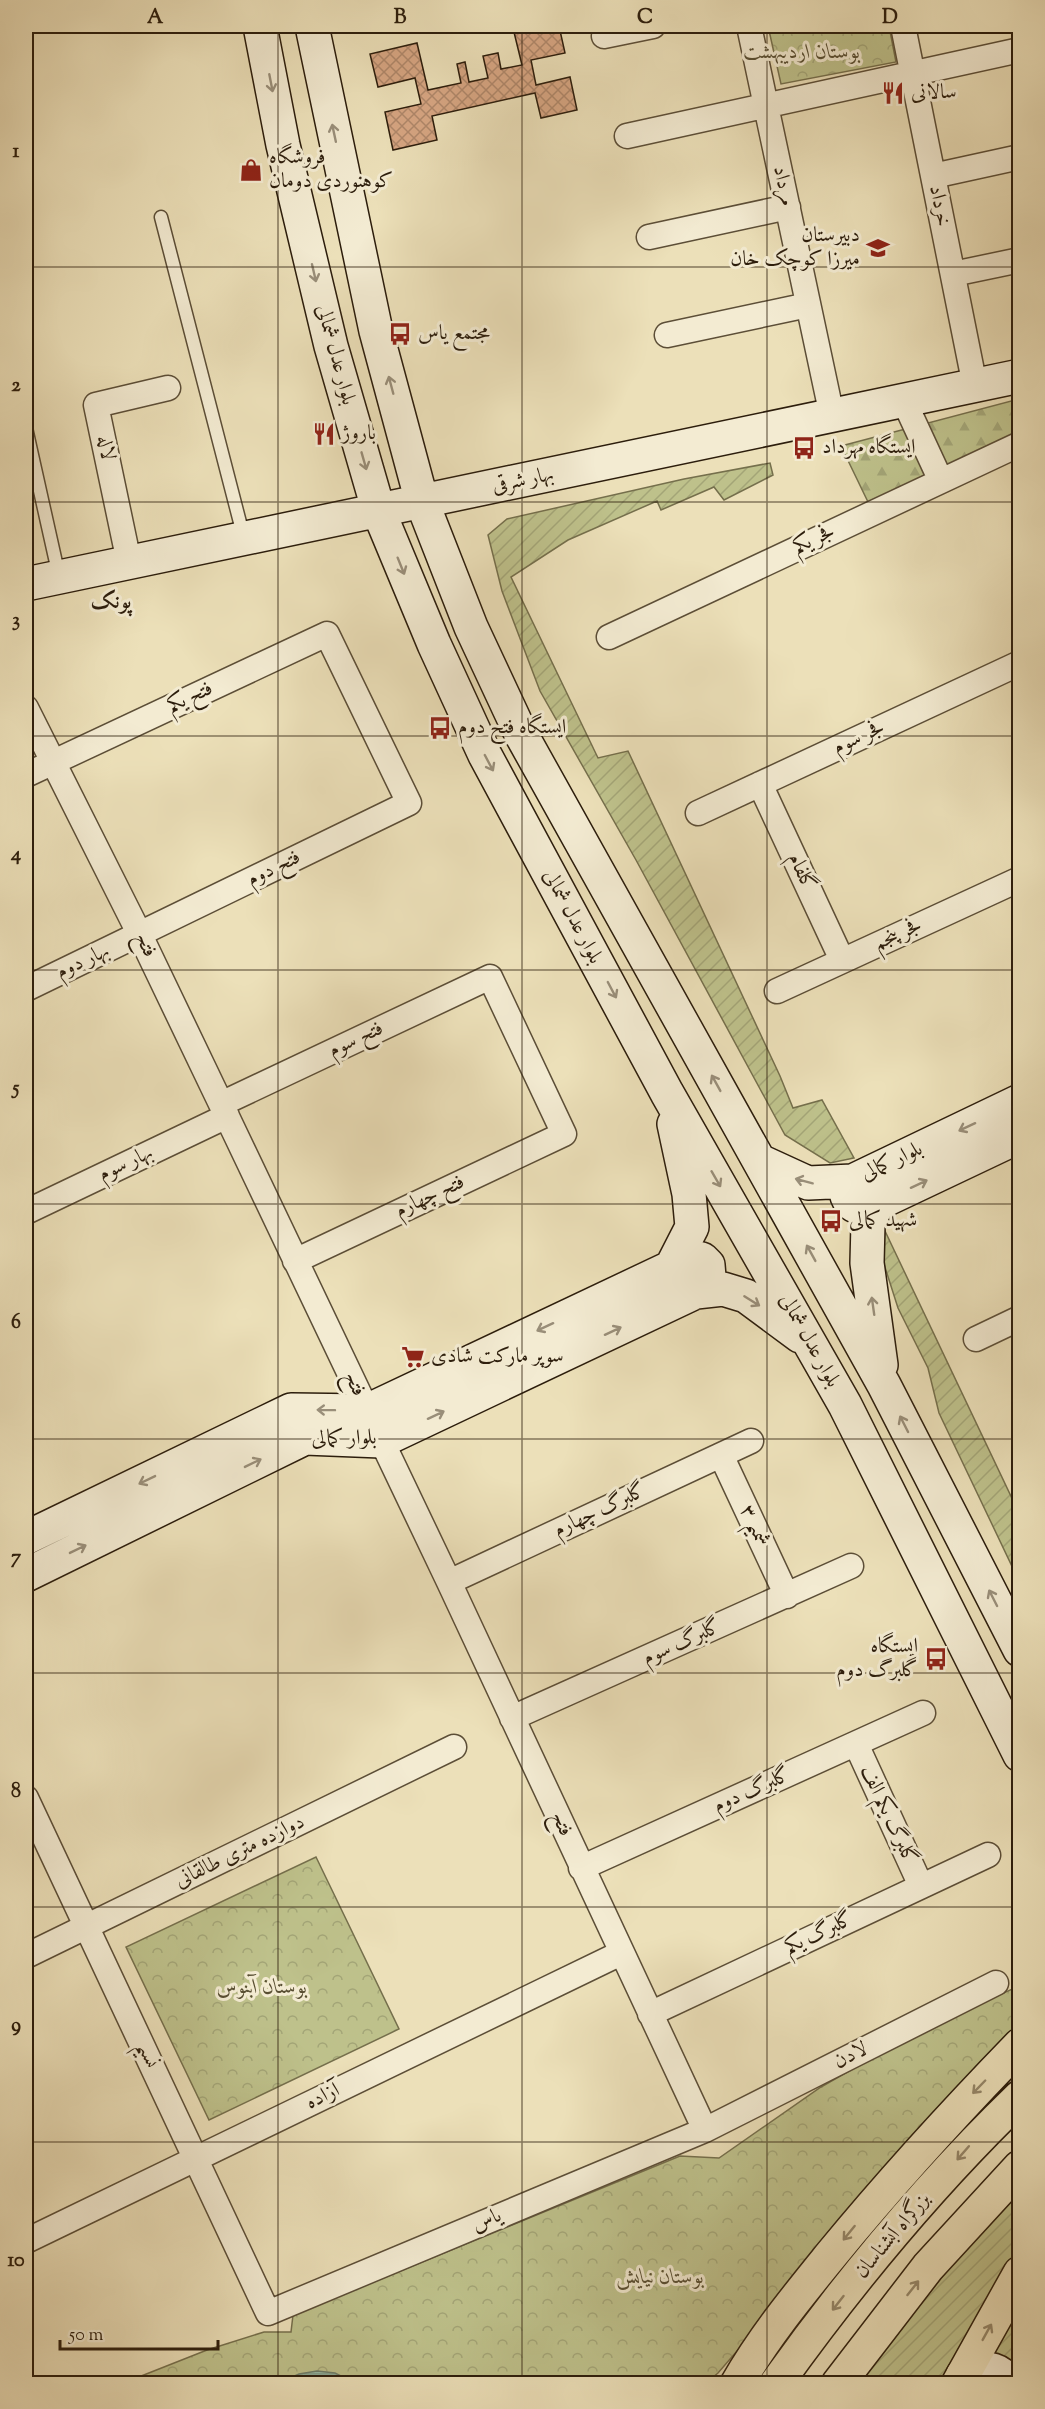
<svg xmlns="http://www.w3.org/2000/svg" width="1045" height="2409" font-family="'Sorts Mill Goudy',Amiri,serif">
<style>
.forest{fill:url(#forest-firs);stroke:#756f4c;stroke-width:1.5}
.park{fill:url(#park-crowns);stroke:#756f4c;stroke-width:1.5}
.garden{fill:url(#garden-furrows);stroke:#756f4c;stroke-width:1.5}
.water{fill:url(#water-rules);stroke:#6e7e6a;stroke-width:1.5}
.building{fill:url(#building-cross-hatch);stroke:#2c1d0c;stroke-width:1.5}
.lines{fill:none;stroke-linecap:round;stroke-linejoin:round}
.lane-casing{stroke:#5c4e37;stroke-width:15}
.street-casing{stroke:#5c4e37;stroke-width:27}
.secondary-casing{stroke:#2c1d0c;stroke-width:36}
.highway-casing{stroke:#2c1d0c;stroke-width:36}
.lane{stroke:#f3ebd2;stroke-width:12}
.street{stroke:#f3ebd2;stroke-width:24}
.secondary{stroke:#f3ebd2;stroke-width:33}
.highway{stroke:#ece0b9;stroke-width:33}
.oneway{stroke:#998e79}
.oneway2{stroke:#96886b}
.grid{fill:none;stroke:#2c1d0c;stroke-width:1.5;stroke-opacity:0.55}
.labels{text-anchor:middle;dominant-baseline:central;stroke-width:6;stroke-linejoin:round;paint-order:stroke}
.park-label{font-size:21px;font-style:italic;fill:#584e32;stroke:#f3ebd2}
.poi-label{font-size:21px;fill:#2c1d0c;stroke:#f3ebd2;text-anchor:start}
.street-label{font-size:21px;fill:#2c1d0c;stroke:#f3ebd2}
.neighbourhood-label{font-size:22px;font-weight:bold;fill:#2c1d0c;stroke:#f3ebd2}
.neatline{fill:none;stroke:#2c1d0c;stroke-width:2}
.grid-label{font-size:20px;text-anchor:middle;font-weight:bold;fill:#2c1d0c}
</style>
<defs>
<pattern id="forest-firs" width="22" height="20" patternUnits="userSpaceOnUse" patternTransform="scale(1.5)"><rect width="22" height="20" fill="#bec18b"/><path d="M5 1l3.5 6h-7zM16 11l3.5 6h-7z" fill="#a3a577"/></pattern>
<pattern id="park-crowns" width="20" height="18" patternUnits="userSpaceOnUse" patternTransform="scale(1.5)"><rect width="20" height="18" fill="#bec18b"/><path d="M2 6a3 3 0 1 1 6 0M12 15a3 3 0 1 1 6 0" fill="none" stroke="#a3a577"/></pattern>
<pattern id="garden-furrows" width="10" height="10" patternUnits="userSpaceOnUse" patternTransform="scale(1.5)"><rect width="10" height="10" fill="#bec18b"/><path d="M-1 1l2-2M0 10L10 0M9 11l2-2" fill="none" stroke="#a3a577"/></pattern>
<pattern id="water-rules" width="6" height="5" patternUnits="userSpaceOnUse" patternTransform="scale(1.5)"><rect width="6" height="5" fill="#9abea9"/><path d="M0 2.5h6" fill="none" stroke="#7e9a88"/></pattern>
<pattern id="building-cross-hatch" width="8" height="8" patternUnits="userSpaceOnUse" patternTransform="scale(1.5)"><rect width="8" height="8" fill="#d7a683"/><path d="M0 0l8 8M0 8l8-8" fill="none" stroke="#af876a"/></pattern>
</defs>
<rect width="100%" height="100%" fill="#ece0b9"/>
<filter id="stains"><feTurbulence type="fractalNoise" baseFrequency=".00333" numOctaves="4"/><feColorMatrix values="0 0 0 0 .2 0 0 0 0 .09 0 0 0 0 .02 0 0 0 .5 -.17"/></filter>
<radialGradient id="worn" r=".72"><stop offset=".6" stop-color="#630" stop-opacity="0"/><stop offset="1" stop-color="#630" stop-opacity=".3"/></radialGradient>
<!-- forest -->
<path class="forest" d="M1019,399V435L869,504L841,446Z"/>
<!-- park -->
<path class="park" d="M768,26H889L896,62L781,84Z
M316,1857L399,2029L209,2120L126,1947Z
M1019,1986V2023L1012,2033L718,2373L706,2383L121,2384L207,2350L264,2332H291L293,2315L680,2156L719,2158L821,2087L919,2031Z"/>
<!-- garden -->
<path class="garden" d="M770,463L773,475L724,500L714,487L661,510L657,501L568,540L511,577L598,758L628,751L780,1076L793,1108L822,1100L854,1158L830,1163L785,1135L636,860L540,691L502,591L488,535L507,519L684,479Z
M885,1231L1019,1513V1581L939,1413L928,1368L898,1308L883,1261Z
M1019,2191V2259L947,2383L857,2384L953,2263Z
M1019,2290L1020,2376L990,2357Z"/>
<!-- water -->
<path class="water" d="M317,2371L335,2373L345,2378L347,2383H279L299,2374Z"/>
<!-- building -->
<path class="building" d="M525,26H559L565,53L531,60L536,85L570,77L577,110L541,118L535,93L432,116L437,140L393,150L385,112L421,104L415,78L378,87L370,54L417,43L428,90L461,83L457,64L465,62L469,82L488,78L483,56L498,53L501,69L522,65L513,28Z"/>
<g class="lines">
<!-- lane casing -->
<g class="lane-casing">
<path id="lane" d="M161,217L244,538
M26,428L59,576"/>
</g>
<!-- street casing -->
<g class="street-casing">
<path id="street" d="M749,26L832,416
M903,26L975,386
M604,36L653,26
M627,136L1020,50
M933,176L1020,157
M649,237L788,207
M953,274L1020,260
M667,335L808,305
M904,401L941,481
M129,562L96,405L168,388
M609,637L1020,444
M26,708L140,935L221,1104L449,1582L705,2130
M26,775L327,634L409,803L26,989
M760,784L842,960
M698,813L1020,663
M777,991L1020,879
M221,1104L490,977L564,1134L295,1261
M26,1212L227,1116
M976,1339L1020,1318
M721,1455L787,1596
M449,1582L751,1441
M512,1718L851,1566
M856,1744L921,1886
M26,1798L268,2313L705,2130L996,1983
M581,1868L923,1713
M26,1956L454,1747
M650,2014L988,1855
M26,2241L621,1953"/>
</g>
<!-- secondary casing -->
<g class="secondary-casing">
<path id="secondary" d="M260,26L283,145L331,346L379,512L434,644L485,755L667,1093L845,1405L1020,1755
M312,26L376,331L422,502L471,627L521,734L884,1385L1020,1650
M26,584L1020,376
M760,1161L808,1183L853,1181L1020,1101
M853,1181L847,1196C851,1206 856,1207 866,1209L1020,1136
M878,1203L868,1223L867,1263L881,1365
M671,1268L692,1227L689,1194L674,1124
M696,1292L723,1289L746,1296L800,1336
M26,1538L291,1410L367,1411L693,1257L702,1259L708,1265L709,1277L702,1289L381,1441L305,1438L26,1575
M963,2375C981,2366 998,2365 1010,2384"/>
</g>
<!-- highway casing -->
<g class="highway-casing">
<path id="highway" d="M737,2384C764,2337 797,2297 831,2255C891,2182 954,2113 1020,2045
M776,2384C849,2282 930,2184 1020,2097
M838,2384L928,2267L1020,2167
M958,2384L1020,2273"/>
</g>
<!-- lane -->
<use href="#lane" class="lane"/>
<!-- street -->
<use href="#street" class="street"/>
<!-- secondary -->
<use href="#secondary" class="secondary"/>
<!-- highway -->
<use href="#highway" class="highway"/>
</g>
<!-- one-way arrows -->
<defs><path id="oneway-shaft" d="M-6 0H5M1.5-3L5.5 0L1.5 3" fill="none" stroke-width="1.6" stroke-linecap="round" stroke-linejoin="round" transform="scale(1.5)"/></defs>
<g class="oneway">
<use href="#oneway-shaft" transform="translate(271 83) rotate(79)"/>
<use href="#oneway-shaft" transform="translate(334 133) rotate(-102)"/>
<use href="#oneway-shaft" transform="translate(314 273) rotate(77)"/>
<use href="#oneway-shaft" transform="translate(391 385) rotate(-105)"/>
<use href="#oneway-shaft" transform="translate(364 461) rotate(74)"/>
<use href="#oneway-shaft" transform="translate(401 566) rotate(68)"/>
<use href="#oneway-shaft" transform="translate(489 763) rotate(62)"/>
<use href="#oneway-shaft" transform="translate(612 990) rotate(62)"/>
<use href="#oneway-shaft" transform="translate(716 1083) rotate(-119)"/>
<use href="#oneway-shaft" transform="translate(967 1127) rotate(155)"/>
<use href="#oneway-shaft" transform="translate(716 1179) rotate(60)"/>
<use href="#oneway-shaft" transform="translate(804 1181) rotate(-165)"/>
<use href="#oneway-shaft" transform="translate(919 1184) rotate(-25)"/>
<use href="#oneway-shaft" transform="translate(811 1253) rotate(-119)"/>
<use href="#oneway-shaft" transform="translate(752 1301) rotate(32)"/>
<use href="#oneway-shaft" transform="translate(873 1306) rotate(-98)"/>
<use href="#oneway-shaft" transform="translate(545 1327) rotate(155)"/>
<use href="#oneway-shaft" transform="translate(613 1331) rotate(-25)"/>
<use href="#oneway-shaft" transform="translate(326 1410) rotate(-179)"/>
<use href="#oneway-shaft" transform="translate(436 1415) rotate(-25)"/>
<use href="#oneway-shaft" transform="translate(904 1424) rotate(-117)"/>
<use href="#oneway-shaft" transform="translate(253 1463) rotate(-26)"/>
<use href="#oneway-shaft" transform="translate(147 1480) rotate(154)"/>
<use href="#oneway-shaft" transform="translate(78 1549) rotate(-26)"/>
<use href="#oneway-shaft" transform="translate(993 1598) rotate(-117)"/>
</g>
<g class="oneway2">
<use href="#oneway-shaft" transform="translate(979 2087) rotate(134)"/>
<use href="#oneway-shaft" transform="translate(963 2153) rotate(131)"/>
<use href="#oneway-shaft" transform="translate(849 2233) rotate(129)"/>
<use href="#oneway-shaft" transform="translate(913 2288) rotate(-52)"/>
<use href="#oneway-shaft" transform="translate(838 2303) rotate(128)"/>
<use href="#oneway-shaft" transform="translate(987 2332) rotate(-61)"/>
</g>
<!-- grid -->
<path class="grid" d="M278,26V2384M522,26V2384M767,26V2384M26,267H1020M26,502H1020M26,736H1020M26,970H1020M26,1204H1020M26,1439H1020M26,1673H1020M26,1907H1020M26,2142H1020"/>
<!-- icons -->
<defs>
<g id="restaurant-bare" transform="scale(1.8)"><path d="M-5-6h1v4h1v-4h1v4h1v-4h1v5L-1.5 .5V6h-2V.5L-5-1ZM5-6V6H3V1.5H1.5Q1.5-4 5-6Z" fill="#8f2418" stroke="#f3ebd2" stroke-width="2.5" paint-order="stroke"/></g>
<g id="shop-bare" transform="scale(1.8)"><path d="M-5-2.5h2.3a2.7 3.5 0 0 1 5.4 0H5L5.5 6h-11ZM-1.5-2.5h3a1.5 2.3 0 0 0-3 0Z" fill="#8f2418" stroke="#f3ebd2" stroke-width="2.5" paint-order="stroke"/></g>
<g id="school-bare" transform="scale(1.8)"><path d="M0-5L7-2L0 1L-7-2ZM-4 1L0 2.5L4 1V4Q0 6-4 4Z" fill="#8f2418" stroke="#f3ebd2" stroke-width="2.5" paint-order="stroke"/></g>
<g id="bus-bare" transform="scale(1.8)"><path d="M-5-6H5V4H4V6H2V4H-2V6H-4V4H-5ZM-3.5-4V0h7V-4ZM-3.5 1.2v1.5H-2V1.2ZM2 1.2v1.5H3.5V1.2Z" fill="#8f2418" stroke="#f3ebd2" stroke-width="2.5" paint-order="stroke"/></g>
<g id="supermarket-bare" transform="scale(1.8)"><path d="M-6-5.5h2.5l.6 2H6L4.5 2H-2.5L-4.4-4H-6ZM-1.5 3.2a1.3 1.3 0 1 0 .1 0ZM3 3.2a1.3 1.3 0 1 0 .1 0Z" fill="#8f2418" stroke="#f3ebd2" stroke-width="2.5" paint-order="stroke"/></g>
</defs>
<g fill-rule="evenodd">
<use href="#restaurant-bare" x="893" y="93"/>
<use href="#shop-bare" x="251" y="170"/>
<use href="#school-bare" x="878" y="248"/>
<use href="#bus-bare" x="400" y="334"/>
<use href="#restaurant-bare" x="324" y="434"/>
<use href="#bus-bare" x="804" y="448"/>
<use href="#bus-bare" x="440" y="728"/>
<use href="#bus-bare" x="831" y="1221"/>
<use href="#supermarket-bare" x="413" y="1357"/>
<use href="#bus-bare" x="936" y="1659"/>
</g>
<g class="labels">
<!-- park labels -->
<g class="park-label">
<text x="802" y="53">بوستان اردیبهشت</text>
<text x="262" y="1988">بوستان آبنوس</text>
<text x="660" y="2278">بوستان نیایش</text>
</g>
<!-- poi labels -->
<g class="poi-label">
<text x="911" y="93">سالانی</text>
<text x="269" y="158">فروشگاه<tspan x="269" dy="24">کوهنوردی دومان</tspan></text>
<text x="860" y="236" text-anchor="end">دبیرستان<tspan x="860" dy="24">میرزا کوچک خان</tspan></text>
<text x="418" y="334">مجتمع یاس</text>
<text x="342" y="434">باروژ</text>
<text x="822" y="448">ایستگاه مهرداد</text>
<text x="458" y="728">ایستگاه فتح دوم</text>
<text x="849" y="1221">شهید کمالی</text>
<text x="431" y="1357">سوپر مارکت شادی</text>
<text x="918" y="1647" text-anchor="end">ایستگاه<tspan x="918" dy="24">گلبرگ دوم</tspan></text>
</g>
<!-- street labels -->
<g class="street-label">
<text transform="translate(783 186) rotate(78)">مرداد</text>
<text transform="translate(939 206) rotate(79)">خرداد</text>
<text transform="translate(335 355) rotate(75)">بلوار عدل شمالی</text>
<text transform="translate(105 448) rotate(78)">لاله</text>
<text transform="translate(523 481) rotate(-12)">بهار شرقی</text>
<text transform="translate(814 540) rotate(-25)">فجر یکم</text>
<text transform="translate(190 698) rotate(-25)">فتح یکم</text>
<text transform="translate(859 738) rotate(-25)">فجر سوم</text>
<text transform="translate(274 869) rotate(-26)">فتح دوم</text>
<text transform="translate(801 872) rotate(65)">گلفام</text>
<text transform="translate(572 917) rotate(62)">بلوار عدل شمالی</text>
<text transform="translate(898 935) rotate(-25)">فجر پنجم</text>
<text transform="translate(145 945) rotate(64)">فتح</text>
<text transform="translate(83 962) rotate(-25)">بهار دوم</text>
<text transform="translate(356 1040) rotate(-25)">فتح سوم</text>
<text transform="translate(892 1162) rotate(-25)">بلوار کمالی</text>
<text transform="translate(126 1164) rotate(-25)">بهار سوم</text>
<text transform="translate(430 1197) rotate(-25)">فتح چهارم</text>
<text transform="translate(809 1341) rotate(61)">بلوار عدل شمالی</text>
<text transform="translate(354 1384) rotate(64)">فتح</text>
<text transform="translate(344 1439) rotate(-1)">بلوار کمالی</text>
<text transform="translate(600 1511) rotate(-25)">گلبرگ چهارم</text>
<text transform="translate(754 1526) rotate(65)">شمیم ۳</text>
<text transform="translate(682 1643) rotate(-24)">گلبرگ سوم</text>
<text transform="translate(752 1791) rotate(-24)">گلبرگ دوم</text>
<text transform="translate(888 1815) rotate(65)">گلبرگ یکم الف</text>
<text transform="translate(561 1824) rotate(65)">فتح</text>
<text transform="translate(240 1852) rotate(-26)">دوازده متری طالقانی</text>
<text transform="translate(819 1934) rotate(-25)">گلبرگ یکم</text>
<text transform="translate(147 2055) rotate(65)">نسیم</text>
<text transform="translate(851 2056) rotate(-27)">لادن</text>
<text transform="translate(323 2097) rotate(-26)">آزاده</text>
<text transform="translate(487 2221) rotate(-23)">یاس</text>
<text transform="translate(893 2236) rotate(-50)">بزرگراه آبشناسان</text>
</g>
<!-- neighbourhood labels -->
<g class="neighbourhood-label">
<text x="111" y="603">پونک</text>
</g>
</g>
<!-- margin -->
<rect width="1045" height="2409" fill="none" stroke="#ece0b9" stroke-width="66"/>
<!-- scale -->
<path d="M60 2340v9h158v-9" fill="none" stroke="#2c1d0c" stroke-width="3"/>
<text x="69" y="2340" font-size="18" fill="#2c1d0c" stroke="#f3ebd2" stroke-width="4.5" paint-order="stroke">50 m</text>
<rect x="33" y="33" width="979" height="2343" class="neatline"/>
<g class="grid-label">
<text x="155" y="23">A</text>
<text x="400" y="23">B</text>
<text x="645" y="23">C</text>
<text x="890" y="23">D</text>
<text x="16" y="157">1</text>
<text x="16" y="391">2</text>
<text x="16" y="626">3</text>
<text x="16" y="860">4</text>
<text x="16" y="1094">5</text>
<text x="16" y="1328">6</text>
<text x="16" y="1563">7</text>
<text x="16" y="1797">8</text>
<text x="16" y="2031">9</text>
<text x="16" y="2266">10</text>
</g>
<rect width="100%" height="100%" filter="url(#stains)"/>
<rect width="100%" height="100%" fill="url(#worn)"/>
</svg>
